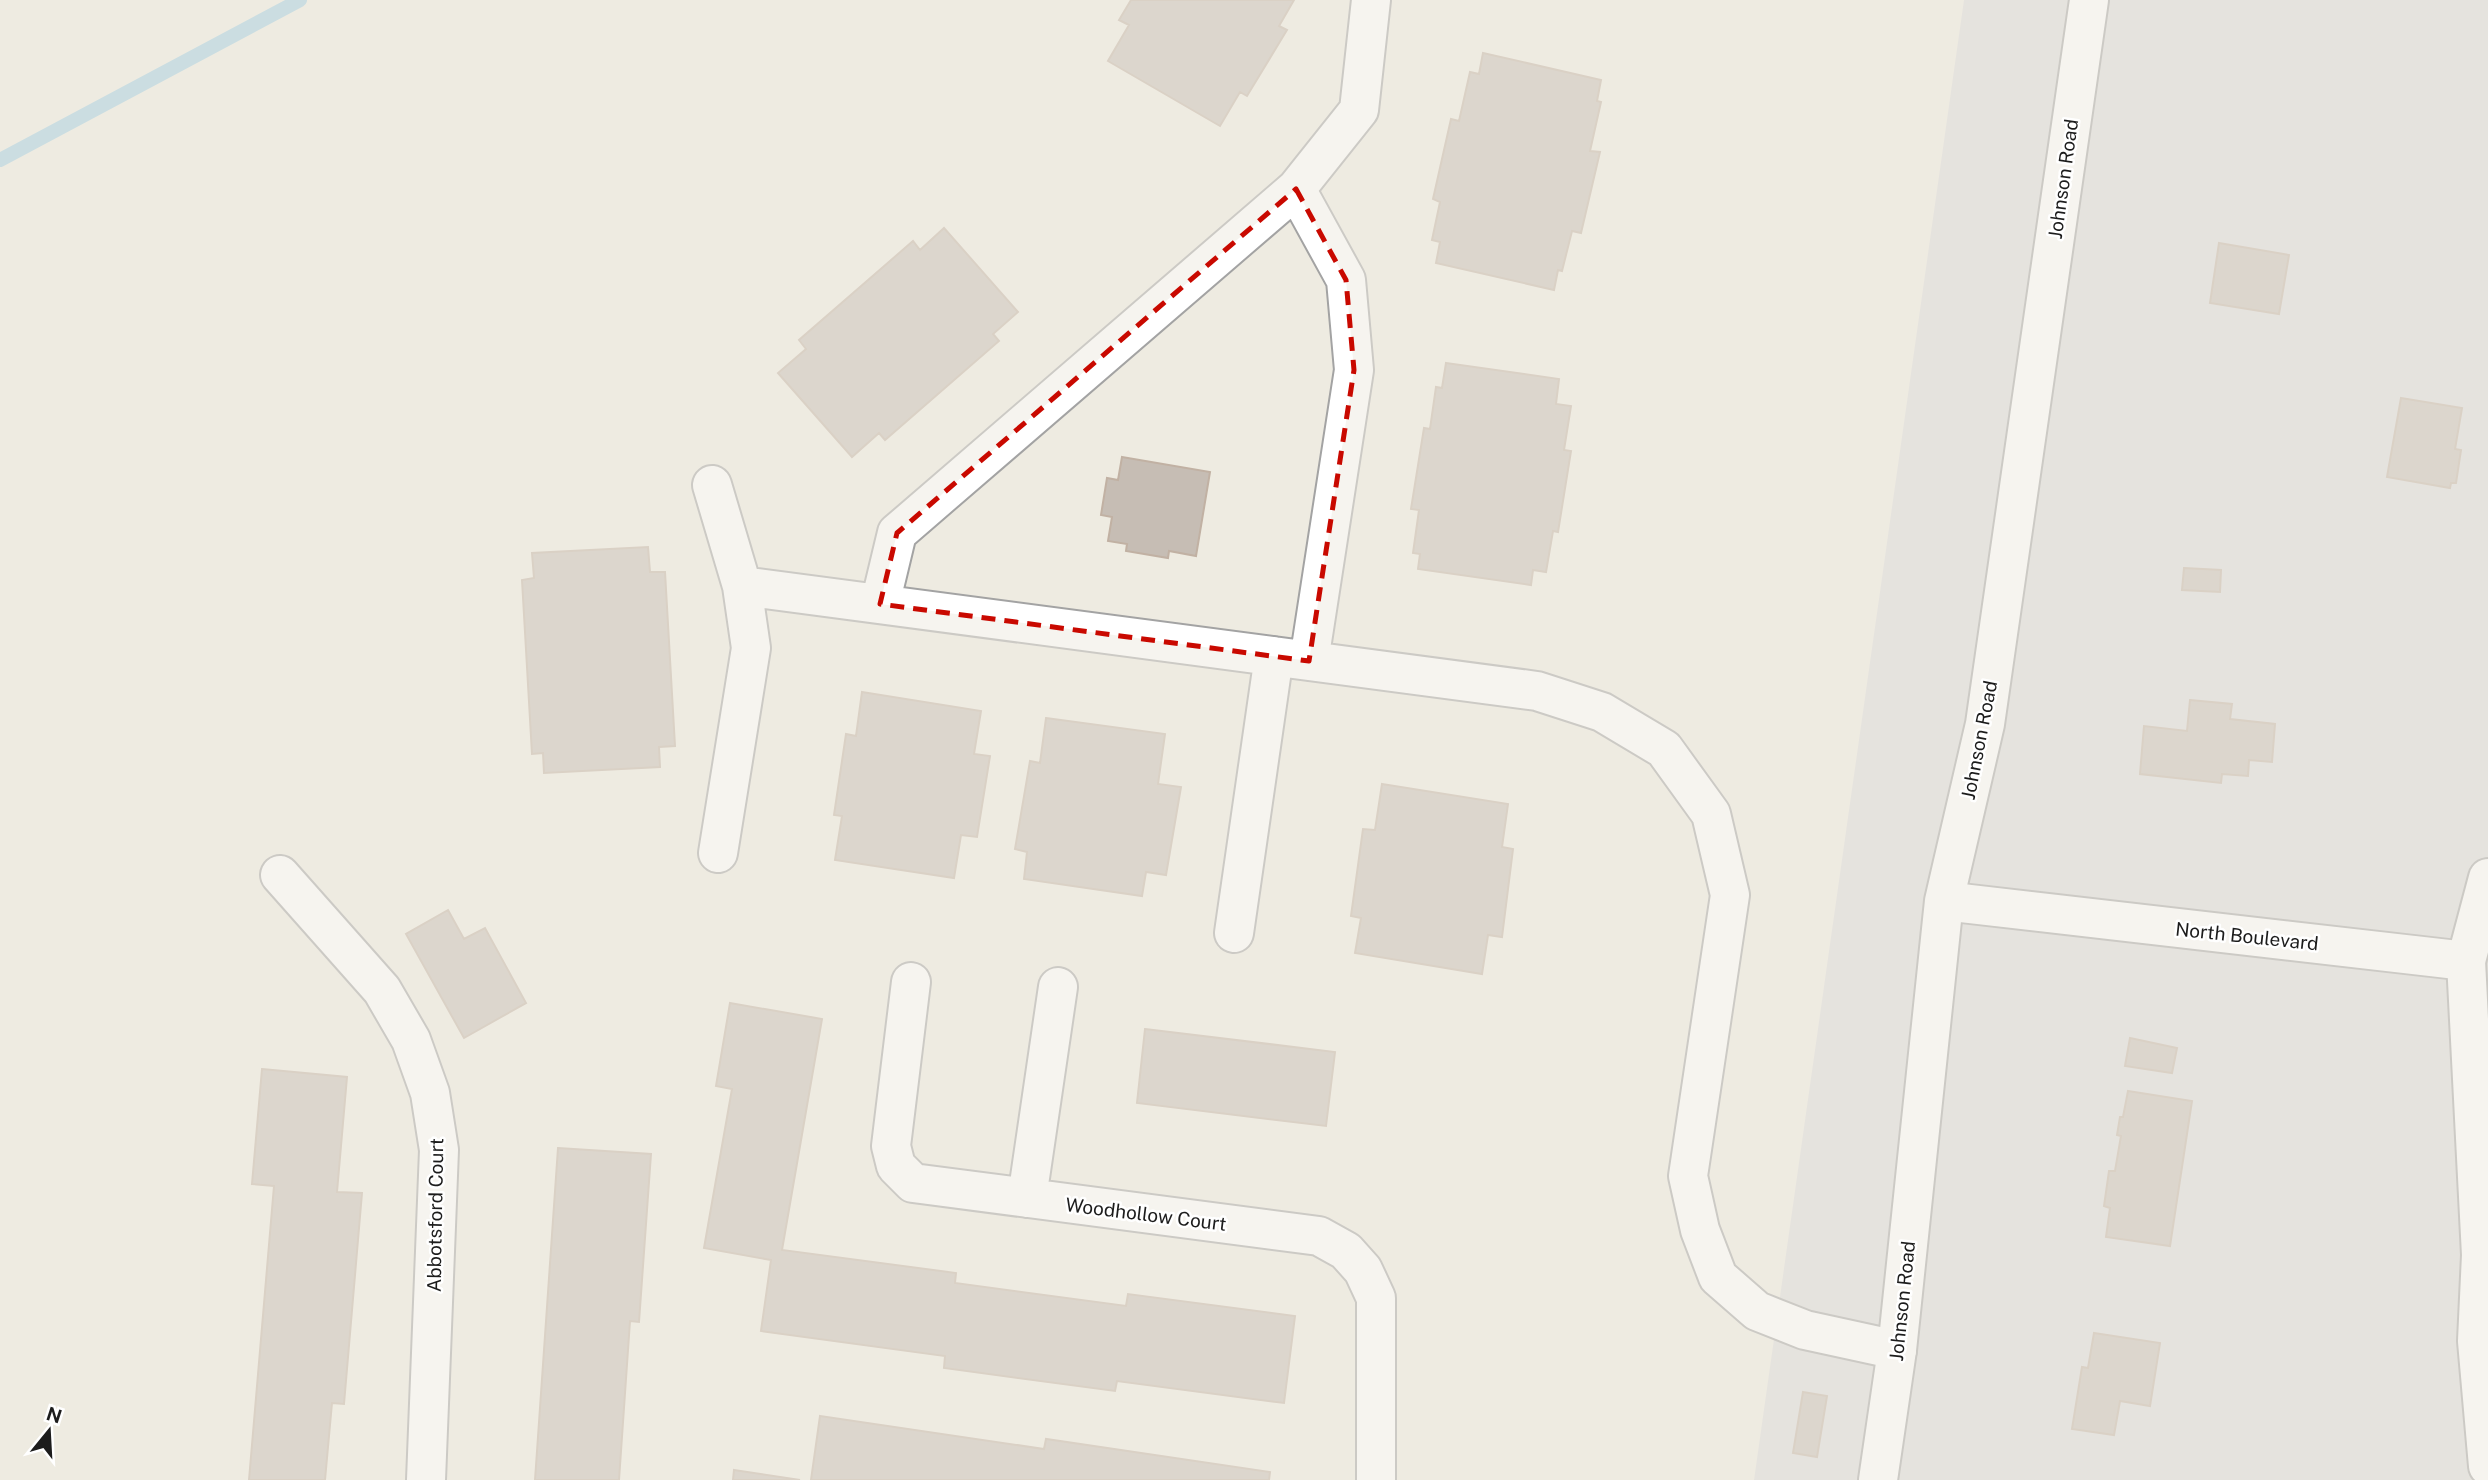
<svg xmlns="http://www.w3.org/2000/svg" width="2488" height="1480" font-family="'Public Sans',sans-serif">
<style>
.residential{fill:#dad9d9}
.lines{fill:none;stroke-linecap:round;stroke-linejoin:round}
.stream{stroke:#9fcddf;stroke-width:14}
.building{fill:#c6bdb4;stroke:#c1b1a3;stroke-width:2}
.minor-casing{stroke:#a3a3a3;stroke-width:42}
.tertiary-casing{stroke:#a3a3a3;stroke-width:42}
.minor{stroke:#fff;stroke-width:38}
.tertiary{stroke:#fff;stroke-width:38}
.marked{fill:none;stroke:#c90900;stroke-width:5;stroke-dasharray:14 9;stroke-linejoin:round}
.labels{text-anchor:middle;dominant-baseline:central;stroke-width:5;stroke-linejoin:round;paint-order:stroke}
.street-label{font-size:19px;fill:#1c1c1c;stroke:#fff}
</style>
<rect width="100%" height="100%" fill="#eeebe1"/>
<!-- residential -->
<path class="residential" d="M1964,0H2488V1480H1754Z"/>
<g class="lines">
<!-- stream -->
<path class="stream" d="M0,160L300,0"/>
</g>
<!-- building -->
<path class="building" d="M1131,0H1294L1279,26L1287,30L1247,96L1240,92L1220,126L1108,61L1129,25L1119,20Z
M1483,53L1601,80L1597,101L1601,102L1590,151L1600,152L1581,233L1572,231L1562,271L1558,270L1554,290L1436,263L1440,242L1432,240L1440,202L1433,199L1451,119L1459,121L1470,72L1479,74Z
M944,228L1018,312L993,334L999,341L885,440L879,433L852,457L778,373L806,349L799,340L913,241L920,250Z
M2219,243L2289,255L2279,314L2210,303Z
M1446,363L1559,379L1556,404L1571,406L1564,450L1571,451L1558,532L1553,531L1546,572L1533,570L1531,585L1418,569L1420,554L1413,553L1419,510L1411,509L1424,428L1430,429L1436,387L1442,388Z
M2401,398L2462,408L2455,449L2461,450L2456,483H2451L2450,488L2387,477Z
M1122,457L1210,472L1196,556L1169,551L1168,558L1126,551L1127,544L1108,541L1112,517L1101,515L1107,478L1118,480Z
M648,547L650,572H665L675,746L659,747L660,767L544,773L543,753L532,754L522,580L534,578L532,553Z
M2184,568L2221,570L2220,592L2182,590Z
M862,692L981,711L974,754L990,756L977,837L961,835L954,878L835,860L842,816L834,815L846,734L856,736Z
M2190,700L2232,704L2230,719L2275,724L2272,762L2249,760L2248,776L2222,774L2221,783L2140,774L2144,726L2187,731Z
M1046,718L1165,734L1158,784L1181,787L1166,875L1146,872L1142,896L1024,879L1027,852L1015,849L1030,761L1040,763Z
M1382,784L1508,804L1502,847L1513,849L1502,937L1488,935L1482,974L1355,953L1361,918L1351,916L1363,829L1375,830Z
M448,910L464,939L485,928L526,1003L464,1038L406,934Z
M730,1003L822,1019L782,1250L956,1273L955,1283L1126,1306L1128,1294L1295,1316L1284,1403L1117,1381L1115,1391L944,1368L945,1356L761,1331L771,1260L704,1248L732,1089L716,1086Z
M1145,1029L1335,1052L1326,1126L1137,1103Z
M2130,1038L2177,1048L2172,1073L2125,1066Z
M262,1069L347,1077L337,1192L362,1193L344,1404L332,1403L325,1480H249L274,1186L252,1184Z
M2128,1091L2192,1101L2170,1246L2106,1237L2110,1208L2104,1206L2109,1171H2115L2121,1136L2117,1135L2120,1117H2123Z
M558,1148L651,1154L639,1322L630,1321L619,1480H535Z
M2094,1333L2160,1343L2150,1406L2120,1401L2114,1435L2072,1429L2082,1367L2088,1368Z
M1803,1392L1827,1396L1817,1457L1793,1453Z
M820,1416L1044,1449L1046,1439L1270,1472L1269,1480H811Z
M734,1470L800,1480H733Z"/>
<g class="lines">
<!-- minor casing -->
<g class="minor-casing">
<path id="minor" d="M1296,189L1346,280L1354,370L1309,661
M712,485L742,586L751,648L718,853
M742,586L1537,691L1602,712L1664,749L1711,814L1730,895L1688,1176L1700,1230L1718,1277L1757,1311L1805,1330L1897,1350
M880,604L897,533L1296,189L1359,110L1371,0
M280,875L382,990L411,1040L430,1093L439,1150L426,1480
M1234,933L1274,656
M2466,961L2481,1255L2477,1341L2488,1466
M911,982L891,1146L896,1166L913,1183L1319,1236L1346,1251L1363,1270L1376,1298V1480
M1027,1198L1058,987"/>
</g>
<!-- tertiary casing -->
<g class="tertiary-casing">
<path id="tertiary" d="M1944,901L2466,961L2488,878
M1878,1480L1897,1350L1944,901L1985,724L2089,0"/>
</g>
<!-- minor -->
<use href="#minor" class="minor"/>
<!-- tertiary -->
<use href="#tertiary" class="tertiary"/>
</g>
<!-- marked area -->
<path d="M0 0H2488V1480H0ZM1296,189L1346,280L1354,370L1309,661L880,604L897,533Z" fill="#eeebe1" fill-opacity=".55" fill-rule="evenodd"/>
<path class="marked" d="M1296,189L1346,280L1354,370L1309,661L880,604L897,533Z"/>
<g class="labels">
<!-- street labels -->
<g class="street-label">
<text transform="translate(2063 179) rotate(-82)">Johnson Road</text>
<text transform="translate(1979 740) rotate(-79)">Johnson Road</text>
<text transform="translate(2247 936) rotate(6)">North Boulevard</text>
<text transform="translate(1146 1214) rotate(7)">Woodhollow Court</text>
<text transform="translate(435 1215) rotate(-89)">Abbotsford Court</text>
<text transform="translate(1902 1301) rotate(-84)">Johnson Road</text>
</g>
</g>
<!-- north arrow -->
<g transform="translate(49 1431) rotate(18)" stroke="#ffffff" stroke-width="5" paint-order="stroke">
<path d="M0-5L12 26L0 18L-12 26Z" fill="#1c1c1c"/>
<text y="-10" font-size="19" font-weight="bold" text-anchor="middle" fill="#1c1c1c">N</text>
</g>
</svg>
